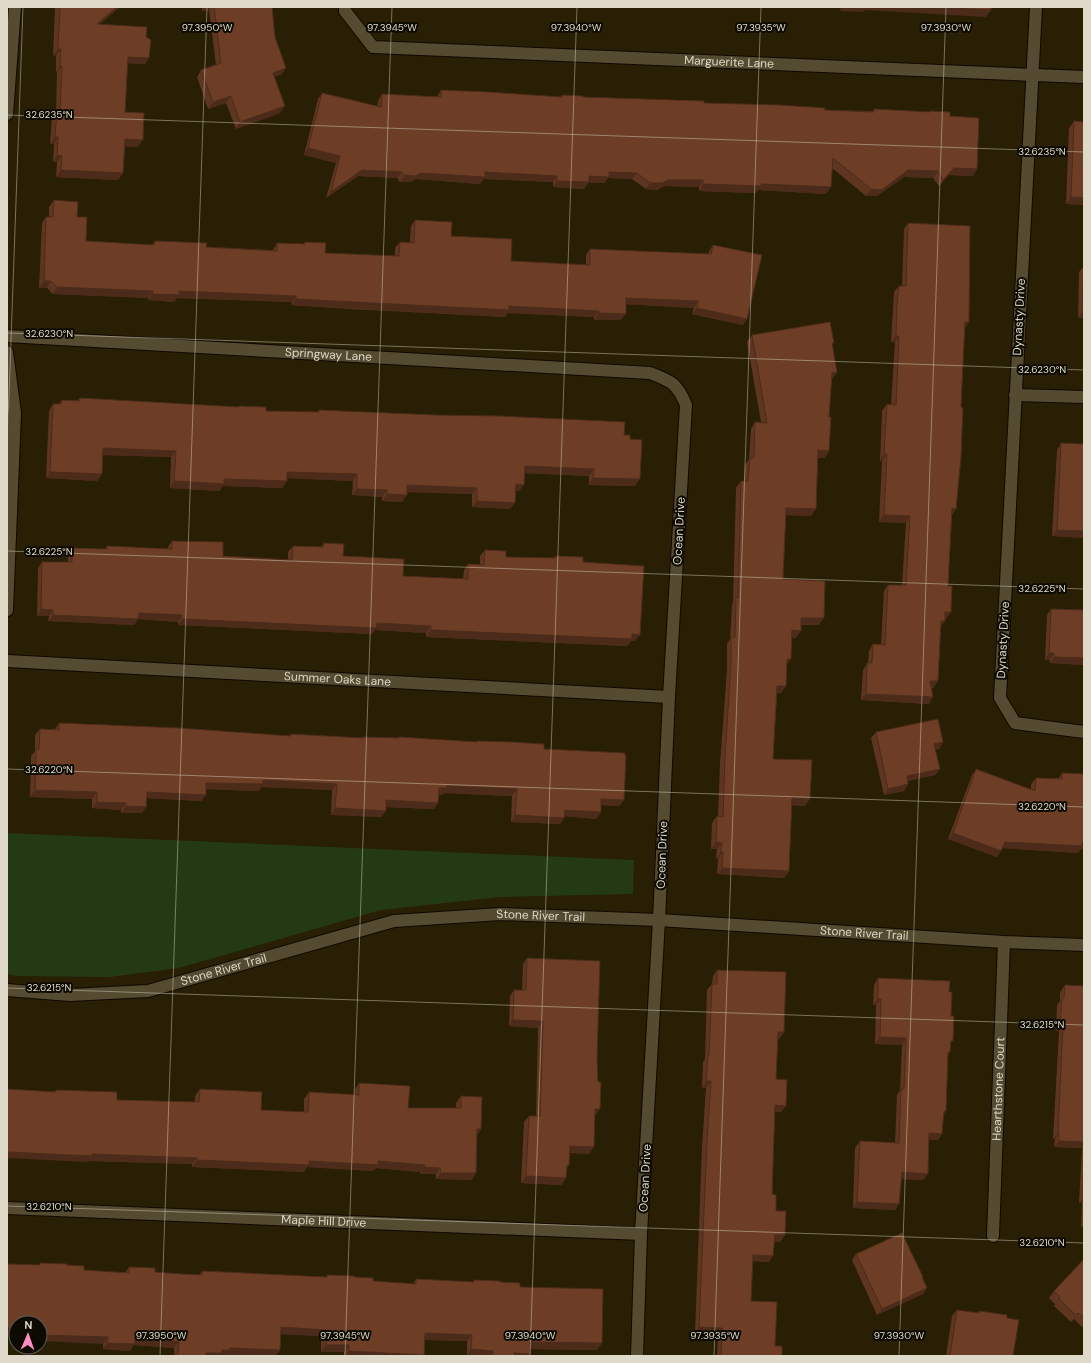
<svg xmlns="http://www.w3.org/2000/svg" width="1091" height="1363" font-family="'DM Sans',sans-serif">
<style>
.green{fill:#243a14}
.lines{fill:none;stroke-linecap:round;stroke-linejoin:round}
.minor-casing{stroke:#110900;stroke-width:14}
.minor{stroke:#554b30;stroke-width:12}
.wall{fill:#5e3520}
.shaded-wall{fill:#4c2b1a}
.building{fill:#6d3e25;stroke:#4c2b1a}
.ticks{fill:none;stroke:#ded9c9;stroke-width:1;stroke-opacity:0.45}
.labels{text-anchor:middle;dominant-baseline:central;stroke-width:4;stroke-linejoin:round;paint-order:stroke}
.street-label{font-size:12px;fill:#ded9c9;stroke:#0d0a02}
.ticks-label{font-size:10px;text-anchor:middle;fill:#ded9c9;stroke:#0d0a02;stroke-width:4;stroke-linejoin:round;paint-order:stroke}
</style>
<rect width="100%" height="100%" fill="#281f04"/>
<!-- green -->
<path class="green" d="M7,833L634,860L633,894L500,897L381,910L179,968L110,977L16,976L7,974Z"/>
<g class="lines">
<!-- minor casing -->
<g class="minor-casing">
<g id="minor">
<path id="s1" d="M345,7V11L373,47L1084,77"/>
<path d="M1036,7L1000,698L1015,723L1084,732"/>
<path d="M7,114L15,7"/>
<path id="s2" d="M7,336L650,373C671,381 677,383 686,405L669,697L659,920L641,1234L637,1356"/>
<path d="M7,352L15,413L7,610"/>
<path d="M1015,395L1084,397"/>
<path id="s3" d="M7,661L669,697"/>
<path id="s4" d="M7,990L70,995L148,991L394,921L500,914L659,920L1004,942L1084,945"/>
<path id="s5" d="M7,1208L641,1234"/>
<path id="s6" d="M993,1236L1004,942"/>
</g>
</g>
<!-- minor -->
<use href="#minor" class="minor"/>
</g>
<!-- wall -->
<path class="wall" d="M55,7H120L99,24L146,37L149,58L145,64L127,63L125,112L138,147L124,146L123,173L118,180L56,177L57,162H53L54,144H50L52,117L56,111L57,72H56V56L53,55Z
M202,7H272L275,37L282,74L274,77L280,113L236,129L226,103L208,109L197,77L201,70L216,65L209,10L202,11Z
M441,90L560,97L562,95L583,97L824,110L873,111L874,109L929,112L930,111L950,116L973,176L949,175L939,186L933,178L904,177L877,196H866L832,168L826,194L758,190L755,193L699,191V187L664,186L657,190L646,189L632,179L608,178L604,183H588L584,189L553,187V182L484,179L480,184L416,179L411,182H400L397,178L358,176L326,198L336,163L304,155L318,99L322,93L377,106L378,101L382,94L437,97Z
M1074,121L1084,122V205L1066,204L1069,128Z
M54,200L77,217L86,241L152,245L155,241L206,247L273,250L277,243L304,244L305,242L325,253L395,256V248L400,242H410L411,226L415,220L451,236L511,261L586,265V255L590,249L708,254L709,251L713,245L743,325L692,314L694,308L626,304L621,320H594V317L507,313L505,317L350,309L291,305L292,302L177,298L174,302L148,300V298L53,294L47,288H39L42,223L46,217H49V207Z
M908,223L965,328L952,515L948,586L951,612L946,619H945V621L941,626L938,681L933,688H931L929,704L861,700L863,670L868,663L869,651L873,644L881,645L884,591L888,585H902L906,523L879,522L882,461H880L882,411L887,404L891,405L895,342H891L894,292L899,286H902L904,229Z
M1084,266V318H1078L1079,272Z
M752,335L832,345L837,372L832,379L825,458H818L811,516L786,515L783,579L819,625H801L796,638L792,637L787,664L786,686L781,693H777L773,759L805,806L792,805L789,871L784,878L717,874L718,859H716L717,849H711L712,823L717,816H718L720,764L727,670V644L730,639L732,605L733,603L736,488L741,481H744L745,465L749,459L751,429L755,422H761L747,342Z
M80,398L238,407L239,406L266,411L317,412L319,410L624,435L630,439L635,486L589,485V476L524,473L519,491H515L510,509L472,507V494L407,492L402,502L382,501V497L352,495L353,481L287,478V481L282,488L223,486L219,491L170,488L171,457L103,455L102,474L97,481L46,478L49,411L53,404H59L62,400L77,401Z
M1061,443L1084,538L1052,536L1057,450Z
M172,541L223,556L288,560V552L293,546L321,547L324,543L343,556L403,576L463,579L464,570L468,564H480V556L485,550L506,557L554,558L556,556L583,562L635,641H631L627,646L426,637V633L375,630L372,634L178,625V622L138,619L134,625L48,621L49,616H37L38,568L42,562H68V555L72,548L105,549L107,546L168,549V547Z
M1051,609L1084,610V665L1050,663V660H1045L1047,615Z
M59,723L289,736L291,734L362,738L363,737L398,738L399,737L476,742L477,741L544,749L624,800L619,806L601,805V812L596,819L565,816L560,824L511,822L512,796L444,793L442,795H439L438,803L434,809L386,807V811L381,817L331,815L332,790L261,787L259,791L206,789V795L201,801L147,798L146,807L142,813H121V810L92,808V799L30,797L31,756L35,751V735L40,729H55Z
M876,732L943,742L939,749H935L940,769L935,775L908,781V784L904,791L884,795L871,738Z
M976,769L1031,790V784L1036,778H1059L1062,773L1084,774V849H1081L1078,853L1002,848L997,857L948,839L972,775Z
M527,958L596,1115H595L589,1154L570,1153L569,1165L567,1168L562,1185L521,1183L524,1122L529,1116H536L538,1028L509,1026L510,996L514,990H522L523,964Z
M717,970L784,1032L779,1039H778L776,1079L786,1106L781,1112H775L772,1194L776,1211L785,1235L780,1242L774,1241L769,1262L753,1261L751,1301L775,1346L782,1356H717L718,1335L695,1334L702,1147L706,1088H702L703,1062L705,1059L707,990L712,984L713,976Z
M878,978L949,992L951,1016V1044L950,1052L948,1055L946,1111L943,1115L942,1134L938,1140H929L923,1180L901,1179L899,1204L895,1210L853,1208L855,1148L860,1141L895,1143L897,1095L900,1090L902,1045L875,1044L876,1005H873L874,985Z
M1065,985L1084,986V1227H1081L1082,1203H1079L1082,1148L1054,1147L1055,1139H1053L1059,1031H1056L1057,1005L1060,1001V992Z
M359,1083L408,1108H456V1103L461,1096L481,1129L477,1135L472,1180L436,1179V1174H420V1172L376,1168L373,1171L307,1167L304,1172L192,1167V1164L88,1161L87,1162L54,1092L56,1090L117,1100L195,1102V1096L200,1089L261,1110L304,1112V1099L309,1092L355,1095V1089Z
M856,1254L923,1278L927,1288L923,1294L877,1315L852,1260Z
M1084,1259V1325L1082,1327L1074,1319L1071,1322L1054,1306L1055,1304L1049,1298L1054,1291Z
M40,1263L67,1265L84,1270L125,1273L129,1267L155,1272L181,1274L199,1275L202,1271L326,1277L327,1275L354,1277L373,1281L413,1284L416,1279L473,1282L474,1280L500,1282L520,1287L602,1343L597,1350L530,1349L528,1356H467V1341L425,1340L424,1355V1356H344V1352H321V1336L281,1334L280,1350L276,1356L227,1355L226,1356H174V1348L134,1345L130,1351L103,1349V1344L40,1323H16V1335H7V1264L39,1265Z
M957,1310L978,1313L979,1311L1007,1318L1013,1356H946L952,1316Z"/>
<!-- shaded-wall -->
<path class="shaded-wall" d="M117,7H120L92,31L97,24Z
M205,7H211L209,10L202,11Z
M842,7H929L991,10L986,17L865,10L864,12L839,11Z
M58,49H61L56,56L53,55Z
M128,57L149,58L145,64L123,63Z
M60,66H62L57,72H56Z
M286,68L282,74L268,79L273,73Z
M231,96L226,103L208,109L213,102Z
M285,106L280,113L236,129L240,122Z
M55,137H58L54,144H50Z
M125,139L143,140L138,147L120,146Z
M308,148L340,156L336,163L304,155Z
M57,155L62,156L57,162H53Z
M954,168L977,169L973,176L949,175L939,186L943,180Z
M61,170L123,173L118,180L56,177Z
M362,170L402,172L397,178L358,176L326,198L331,192Z
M908,170L938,171L933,178L904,177L877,196H866L871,189Z
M485,172L557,176L553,182L484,179L480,184L416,179L411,182H400L405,175L421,173Z
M609,172L637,173L632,179L608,178L604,183H588L584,189L553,187L557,181L589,176Z
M668,180H703L699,187L664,186L657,190L646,189L650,183Z
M703,184H762L831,187L826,194L758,190L755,193L699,191Z
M1071,197L1084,198V205L1066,204Z
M44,281H51L47,288H39Z
M57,287L153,291L148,298L53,294Z
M179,291L296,296L292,302L177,298L174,302L148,300L152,294Z
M626,298L698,301L694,308L622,304Z
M296,299L509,306L599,311L594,317L507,313L505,317L291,305Z
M697,308L747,319L743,325L692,314Z
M1082,312H1084V318H1078Z
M599,313L626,314L621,320H594Z
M965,322H969L964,329Z
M896,336H899L895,342H891Z
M837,372L832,379L827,380L832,373Z
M103,448L176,451L171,457L98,455Z
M818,450L829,451L825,458L813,457Z
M884,454H887L882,461H880Z
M525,466L594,469L589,476L520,473Z
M50,472L102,474L97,481L46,478Z
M287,472L357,474L353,481L282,478Z
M593,478L640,479L635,486L589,485Z
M224,479L287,481L282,488L223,486L219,491L170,488L174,481Z
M516,484L524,485L519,491H511Z
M407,485L477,488L472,494L402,492Z
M357,489L387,490L382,497L352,495Z
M387,494L407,495L402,502L382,501Z
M477,501L515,503L510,509L472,507Z
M786,508L816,509L811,516L781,515Z
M952,508L956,509L952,515Z
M884,515L910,516L906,523L879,522Z
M1057,530L1084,531V538L1052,536Z
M41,609L53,610L49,616H37Z
M945,612H951L946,619H941Z
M139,613L182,615L178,622L138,619L134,625L48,621L53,615Z
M801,618H824L819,625L797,624Z
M182,619L377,623L431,626L426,633L375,630L372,634L178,625Z
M941,621H945L940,627Z
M431,630L632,634L640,635L635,641H631L627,646L426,637Z
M792,630L801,631L796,638L788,637Z
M1049,653H1054L1050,660H1045Z
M1054,657L1084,658V665L1050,663Z
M787,659H791L786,666Z
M930,681H938L933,688L925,687Z
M777,686H786L781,693L772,692Z
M866,694L933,697L929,704L861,700Z
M943,742L939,749L930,751L934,744Z
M940,769L935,775L902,782L907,776Z
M263,780L337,784L332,790L261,787L259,791L202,789L206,783Z
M908,784L904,791L884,795L888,789Z
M447,786L517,789L512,796L444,793L442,795H435L439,788Z
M35,790L97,792L92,799L30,797Z
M147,792L206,795L201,801L142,798Z
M792,798L810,799L805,806L787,805Z
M601,799L624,800L619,806L597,805Z
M386,800L438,803L434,809L382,807Z
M97,802L126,803L121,810L92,808Z
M126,806L146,807L142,813H121Z
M335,808L386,811L381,817L331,815Z
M565,810L601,812L596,819L560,816Z
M515,815L564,818L560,824L511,822Z
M953,833L1001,851L997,857L948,839Z
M716,842L722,843L717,849H711Z
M1005,842H1084V849H1081L1078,853L1000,848Z
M721,852H723L718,859H716Z
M722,868L789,871L784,878L717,874Z
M878,999H881L876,1005H873Z
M513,1020L543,1021L538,1028L509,1026Z
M1060,1025H1063L1059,1031H1056Z
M778,1032H784L779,1039H774Z
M880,1037L906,1038L902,1045L875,1044Z
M706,1081H711L706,1088H702Z
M775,1105L786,1106L781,1112H771Z
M595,1109H600L596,1115H590Z
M477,1129H481L477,1135Z
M929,1133L942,1134L938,1140H925Z
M1058,1133H1059L1055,1139H1053Z
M1059,1141L1084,1142V1145L1082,1148L1054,1147Z
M570,1146L594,1147L589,1154L565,1152Z
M7,1152L92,1154L197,1158L192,1164L88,1161L87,1162L7,1158Z
M197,1160L378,1161L425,1165L420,1172L376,1168L373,1171L307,1167L304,1172L192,1167Z
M424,1167L440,1168L436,1174H420Z
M902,1172L928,1174L923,1180L897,1179Z
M441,1173H476L472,1180L436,1179Z
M526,1176L566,1178L562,1185L521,1183Z
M1084,1197V1200L1082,1203H1079Z
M857,1202L899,1204L895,1210L853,1208Z
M1084,1223V1227H1081Z
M775,1235H785L780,1242L770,1241Z
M753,1255L773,1256L769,1262L749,1261Z
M927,1288L923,1294L877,1315L882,1309Z
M281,1327L326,1330L321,1336L277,1334Z
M699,1327L722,1328L718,1335L695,1334Z
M7,1328H16V1335H7Z
M425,1333L472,1335L467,1341L420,1340Z
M40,1335L108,1337L103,1344L40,1341Z
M135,1338L179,1342L174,1348L134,1345L130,1351L103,1349L107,1343Z
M530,1342L602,1343L597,1350L525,1349Z
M326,1345H349L344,1352H321Z
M230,1348L280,1350L276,1356L227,1355L226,1356H204L206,1353Z
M471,1349L493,1351L490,1356H467Z
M349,1351L424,1355V1356H345Z
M514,1353L530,1354L528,1356H512Z"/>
<!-- building -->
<path class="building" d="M60,7H117L97,24L147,27L146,37L151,40L149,58L128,57L125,112L144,113L143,140L125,139L123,173L61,170L62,156L57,155L58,137H55L57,110L60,111L62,66H60L61,49H58Z
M214,7H272L275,37L286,68L273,73L285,106L240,122L231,96L213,102L201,70L221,63Z
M929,7H991V10Z
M441,90L488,92L562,97V95L583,96V97L704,101V103L780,105L825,108L824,110L874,112V109L930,112V111L950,112V116L979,118L977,169L954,168L943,180L938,171L908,170L882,190L871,189L833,158L831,187L762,184L760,186L703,184V180H668L662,183H650L637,173L609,172V177L589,176V182L557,181V176L485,172V177L421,173L415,176L405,175L402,172L362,170L331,192L340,156L308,148L322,93L381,107L382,94L441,97Z
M1074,121L1084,122V198L1071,197Z
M54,200L78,202L77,217H87L86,241L154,245L155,241L207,243L206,247L277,251V243L305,244V242L326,243L325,253L399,256L400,242L414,243L415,220L452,222L451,236L512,239L511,261L590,265V249L711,254L713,245L762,255L747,319L697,308L698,301L626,298V314L599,313V311L509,306V310L354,302L296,299V296L179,291V295L152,294L153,291L57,287L51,281H44L46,217H53Z
M908,223L970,226L969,322H965L961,407L963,408L961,457L956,509L952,508L948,586H952L951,612H945V621H941L938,681H930L933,697L866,694L867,663H872L873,644L885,645L888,585H906L910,516L884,515L887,454H884L887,404L896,405L899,336H896L897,304L899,286H906Z
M1084,266V312H1082Z
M830,322L834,343H832L837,372L832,373L829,417H831L829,451L818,450L816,509L786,508L783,579L825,581L824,618H801V631L792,630L791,659H787L786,686H777L773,759L812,760L810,799L792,798L789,871L722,868L723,852H721L722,843L716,842L717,816L723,817L725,757L731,663V637H735L736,598H738L741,481H748L750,458H754L755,422L767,423L752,335Z
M80,398L239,407V406L266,407V411L319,412V410L435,415L500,416L625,422L624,435H630V439L642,440L640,479L593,478L594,469L525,466L524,485L516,484L515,503L477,501V488L407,485V495L387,494V490L357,489V474L287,472V481L224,479V484L174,481L176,451L103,448L102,474L50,472L53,404H61L62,400L80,401Z
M1061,443L1084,444V531L1057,530Z
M172,541L223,542V556L292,560L293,546L323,547L324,543L344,544L343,556L404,559L403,576L468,579V564L484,565L485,550L506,551V557L556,558V556L583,557V562L644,566L640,635L632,634V639L431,630V626L377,623L376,628L182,619V615L139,613L138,619L53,615V610L41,609L42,562H72V548L107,549V546L172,549Z
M1051,609L1084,610V658L1054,657V653H1049Z
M938,719L943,742L934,744L940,769L907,776L908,784L888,789L876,732Z
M59,723L179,728L291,736V734L363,738V737L399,738V737L477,742V741L511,742L544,744V749L625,753V756H626L624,800L601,799V812L565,810L564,818L515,815L517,789L447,786V788H439L438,803L386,800V811L335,808L337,784L263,780V784L206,783V795L147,792L146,807L126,806V803L97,802V792L35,790L36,749H39L40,729L59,730Z
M976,769L1035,791L1036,778L1062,779V773L1084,774V842H1082V846L1005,842L1001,851L953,833Z
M527,958L600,961L597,1059L598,1082H601L600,1109H595L594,1147L570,1146L569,1165H567L566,1178L526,1176L529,1116H540L543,1021L513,1020L514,990H526Z
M717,970L786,972L784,1032H778L776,1079L787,1080L786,1106L775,1105L772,1194L776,1195V1211H786L785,1235H775L773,1256L753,1255L751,1301L777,1302L775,1346H782V1356H721L722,1328L699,1327L707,1141L711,1081H706L708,1055H709L712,984H717Z
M878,978L950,981L949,992H952L951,1016H954L953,1041H951L950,1052H948L946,1111H944L942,1134L929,1133L928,1174L902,1172L899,1204L857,1202L860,1141L899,1143L901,1089H904L906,1038L880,1037L881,999H878Z
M1065,985L1084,986V1142L1059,1141V1133H1058L1063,1025H1060L1062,998H1064Z
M359,1083L410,1086L408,1108H461V1096L482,1097L481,1129H477L476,1173H441L440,1168L424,1167L425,1165L378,1161V1165L309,1161V1165L197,1160V1158L92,1154V1156L7,1152V1089L56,1092V1090L117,1092V1100L199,1102L200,1089L262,1092L261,1110L308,1112L309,1092L359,1095Z
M902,1233L923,1277L922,1278L927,1288L882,1309L856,1254Z
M1084,1259V1318L1078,1313L1076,1315L1059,1299L1060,1297L1054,1291Z
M40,1263L67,1264V1265L84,1266V1270L129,1273V1267L155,1268V1272L181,1274L202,1275V1271L327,1277V1275L354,1276V1277L373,1278V1281L416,1284V1279L474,1282V1280L500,1281V1282L520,1283V1287L603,1289L602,1343L530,1342V1354L514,1353V1356H493V1351L471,1349L472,1335L425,1333L424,1355L349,1351V1345H326V1330L281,1327L280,1350L230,1348V1350H222V1353H206V1356H178L179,1342L135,1338V1344L107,1343L108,1337L40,1335V1323H16V1328H7V1264L40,1265Z
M957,1310L979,1313V1311L1007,1315V1318L1019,1320L1013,1356H950Z"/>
<!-- ticks -->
<path class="ticks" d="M7,115L1084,152M7,333L1084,370M7,452L23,7M7,551L1084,589M7,769L1084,807M7,988L1084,1025M7,1206L1084,1243M160,1356L207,7M345,1356L392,7M530,1356L577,7M714,1356L761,7M899,1356L946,7M1084,1356V1345"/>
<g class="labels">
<!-- street labels -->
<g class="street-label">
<text stroke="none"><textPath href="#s1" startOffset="406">Marguerite Lane</textPath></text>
<text transform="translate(1019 317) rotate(-87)">Dynasty Drive</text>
<text stroke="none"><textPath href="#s2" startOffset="322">Springway Lane</textPath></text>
<text transform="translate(679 531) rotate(-87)">Ocean Drive</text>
<text transform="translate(1003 640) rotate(-87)">Dynasty Drive</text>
<text stroke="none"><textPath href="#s3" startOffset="331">Summer Oaks Lane</textPath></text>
<text transform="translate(662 855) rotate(-88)">Ocean Drive</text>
<text stroke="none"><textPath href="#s4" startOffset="544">Stone River Trail</textPath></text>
<text stroke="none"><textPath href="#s4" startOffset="868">Stone River Trail</textPath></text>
<text stroke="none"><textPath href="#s4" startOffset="220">Stone River Trail</textPath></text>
<text stroke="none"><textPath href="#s6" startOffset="147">Hearthstone Court</textPath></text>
<text transform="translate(645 1178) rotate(-87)">Ocean Drive</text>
<text stroke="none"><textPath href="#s5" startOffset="317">Maple Hill Drive</textPath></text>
</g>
</g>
<g class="ticks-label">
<text x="207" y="31">97.3950°W</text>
<text x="392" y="31">97.3945°W</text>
<text x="576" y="31">97.3940°W</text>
<text x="761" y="31">97.3935°W</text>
<text x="946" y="31">97.3930°W</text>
<text x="49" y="118">32.6235°N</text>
<text x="1042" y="155">32.6235°N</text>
<text x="49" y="337">32.6230°N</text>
<text x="1042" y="373">32.6230°N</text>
<text x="49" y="555">32.6225°N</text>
<text x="1042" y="592">32.6225°N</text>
<text x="49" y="773">32.6220°N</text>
<text x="1042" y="810">32.6220°N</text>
<text x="49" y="991">32.6215°N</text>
<text x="1042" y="1028">32.6215°N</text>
<text x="49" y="1210">32.6210°N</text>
<text x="1042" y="1246">32.6210°N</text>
<text x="161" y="1339">97.3950°W</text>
<text x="345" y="1339">97.3945°W</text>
<text x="530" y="1339">97.3940°W</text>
<text x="715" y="1339">97.3935°W</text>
<text x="899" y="1339">97.3930°W</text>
</g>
<!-- border -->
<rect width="1091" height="1363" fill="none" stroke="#ded9c9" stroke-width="16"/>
<!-- north arrow -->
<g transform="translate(28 1335) rotate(2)"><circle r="19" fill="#0d0a02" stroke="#615d52"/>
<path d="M0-3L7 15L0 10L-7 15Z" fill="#fc8fc1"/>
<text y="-6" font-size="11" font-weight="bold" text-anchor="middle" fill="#ded9c9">N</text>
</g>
</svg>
